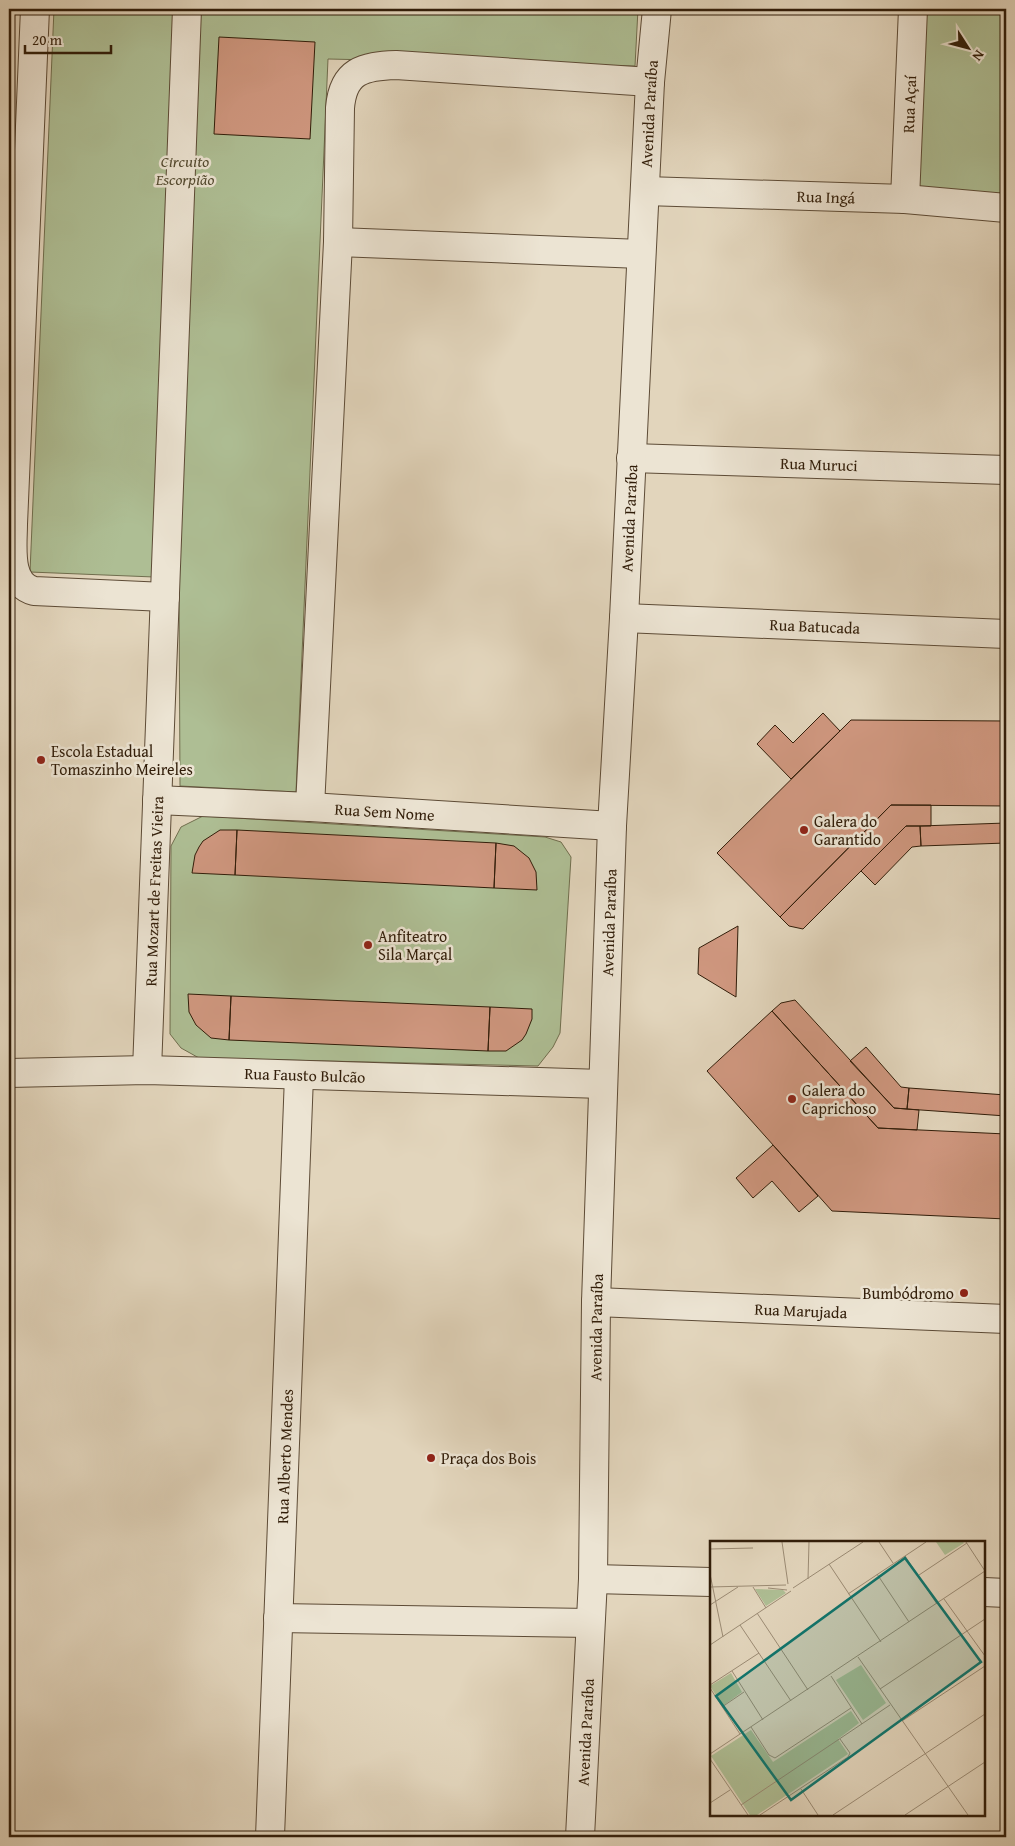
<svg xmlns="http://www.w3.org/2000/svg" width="1015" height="1846" font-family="'Gentium Book Plus',serif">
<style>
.green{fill:#aebe94;stroke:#706e4e}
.building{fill:#cf977f;stroke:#311d09}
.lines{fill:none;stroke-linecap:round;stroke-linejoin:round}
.minor-casing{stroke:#5d4b36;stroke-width:30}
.minor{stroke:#ece4d3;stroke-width:28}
.poi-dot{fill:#8f2418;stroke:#ece4d3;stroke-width:2}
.labels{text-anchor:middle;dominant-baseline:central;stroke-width:5;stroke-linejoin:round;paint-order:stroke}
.street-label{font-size:16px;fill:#311d09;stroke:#ece4d3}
.park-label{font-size:16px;font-style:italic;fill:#564d33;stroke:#ece4d3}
.poi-label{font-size:16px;fill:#311d09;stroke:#ece4d3;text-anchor:start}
.inset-road{fill:none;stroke:#9b8b74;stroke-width:1}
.view{fill:#0f766e;fill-opacity:0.15;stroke:#0f766e;stroke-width:2.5}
.inset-edge{fill:none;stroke:#311d09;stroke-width:2.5}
</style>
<rect width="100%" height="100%" fill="#e2d5bc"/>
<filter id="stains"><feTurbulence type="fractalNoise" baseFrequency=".004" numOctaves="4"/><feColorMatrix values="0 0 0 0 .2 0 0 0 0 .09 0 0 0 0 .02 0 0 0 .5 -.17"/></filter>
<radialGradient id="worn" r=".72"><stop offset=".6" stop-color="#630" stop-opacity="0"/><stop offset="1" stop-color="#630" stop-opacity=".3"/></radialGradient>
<!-- green -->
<path class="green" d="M54,9H638L635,66L328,59L296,792L180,786L179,578L30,572Z
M920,9H1006V195L917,190Z
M203,816L545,837L561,842L571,857L560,1033L553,1047L538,1066L199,1058L181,1048L170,1034L171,846L181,827Z"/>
<!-- building -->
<path class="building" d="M219,37L315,42L310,139L214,134Z
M823,713L840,731L791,779L757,744L775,725L793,743Z
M851,720L1006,721V806L891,805L780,917L717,853Z
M891,805H931V826H906L803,929L789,926L780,917Z
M1006,823V843L921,846L920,826Z
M906,826H920L921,846L912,847L875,885L861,871Z
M220,830H237L235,875L192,873L195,855L199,847L203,841Z
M237,830L496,843L494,888L235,875Z
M496,843L514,846L529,858L536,872L537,890L494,888Z
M738,926L736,997L698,974L699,948Z
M188,994L231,996L229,1040L211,1038L196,1025L189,1012Z
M231,996L490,1007L488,1051L229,1040Z
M795,1000L894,1108L919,1110L917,1130L878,1128L772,1011L781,1003Z
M490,1007L532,1009V1019L526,1034L522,1040L506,1051H488Z
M772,1011L878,1128L1006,1134V1219L832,1211L707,1071Z
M866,1047L901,1087L909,1088L907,1109L894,1108L850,1061Z
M909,1088L1006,1095V1116L907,1109Z
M773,1145L818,1196L799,1212L772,1181L753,1198L736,1178Z"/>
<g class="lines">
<!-- minor casing -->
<g class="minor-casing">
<g id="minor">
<path d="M35,9L13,524C13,545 7,584 34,591L165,597"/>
<path id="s1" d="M645,191L905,199L1006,208"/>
<path id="s2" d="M905,199L913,9"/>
<path d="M338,242L641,254"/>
<path id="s3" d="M631,458L1006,470"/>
<path id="s4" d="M624,618L1006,634"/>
<path id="s5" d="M157,800L310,807L612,826"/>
<path d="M310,807L338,242L340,108C343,71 363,66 396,65L650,82"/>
<path id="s6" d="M147,1070L187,9"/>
<path id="s7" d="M9,1073L147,1070L602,1084"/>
<path id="s8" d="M596,1302L1006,1319"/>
<path d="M593,1579L711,1582"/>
<path d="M984,1592L1006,1593"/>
<path d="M278,1618L590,1623"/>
<path id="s9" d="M270,1837L299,1076"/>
<path id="s10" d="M580,1837L593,1579L596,1302L612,826L624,618L650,82L657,9"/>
</g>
</g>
<!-- minor -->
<use href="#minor" class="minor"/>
</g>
<!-- markers -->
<g class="poi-dot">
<circle cx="41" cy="760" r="5"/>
<circle cx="804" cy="830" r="5"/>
<circle cx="368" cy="945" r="5"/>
<circle cx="792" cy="1099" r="5"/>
<circle cx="964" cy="1293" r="5"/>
<circle cx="431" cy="1458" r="5"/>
</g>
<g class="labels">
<!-- street labels -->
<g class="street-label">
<text stroke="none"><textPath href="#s2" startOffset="95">Rua Açaí</textPath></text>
<text stroke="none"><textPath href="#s10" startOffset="1725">Avenida Paraíba</textPath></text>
<text stroke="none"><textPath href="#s1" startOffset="181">Rua Ingá</textPath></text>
<text stroke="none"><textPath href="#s3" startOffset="188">Rua Muruci</textPath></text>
<text stroke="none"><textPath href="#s10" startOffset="1320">Avenida Paraíba</textPath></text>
<text stroke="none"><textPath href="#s4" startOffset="191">Rua Batucada</textPath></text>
<text stroke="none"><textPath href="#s5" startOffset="228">Rua Sem Nome</textPath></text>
<text stroke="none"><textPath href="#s6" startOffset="179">Rua Mozart de Freitas Vieira</textPath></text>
<text stroke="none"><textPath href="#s10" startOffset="915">Avenida Paraíba</textPath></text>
<text stroke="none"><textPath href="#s7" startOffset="296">Rua Fausto Bulcão</textPath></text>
<text stroke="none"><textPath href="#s8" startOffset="205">Rua Marujada</textPath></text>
<text stroke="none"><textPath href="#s10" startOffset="510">Avenida Paraíba</textPath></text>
<text stroke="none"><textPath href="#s9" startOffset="381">Rua Alberto Mendes</textPath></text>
<text stroke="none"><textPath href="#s10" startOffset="105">Avenida Paraíba</textPath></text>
</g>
<!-- park labels -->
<g class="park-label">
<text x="185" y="161">Circuito<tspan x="185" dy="18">Escorpião</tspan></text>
</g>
<!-- poi labels -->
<g class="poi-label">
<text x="51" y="751">Escola Estadual<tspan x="51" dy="18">Tomaszinho Meireles</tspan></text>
<text x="814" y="821">Galera do<tspan x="814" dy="18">Garantido</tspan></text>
<text x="378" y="936">Anfiteatro<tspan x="378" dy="18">Sila Marçal</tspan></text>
<text x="802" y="1090">Galera do<tspan x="802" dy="18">Caprichoso</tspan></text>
<text x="954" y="1293" text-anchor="end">Bumbódromo</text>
<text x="441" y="1458">Praça dos Bois</text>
</g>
</g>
<!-- overview -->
<g transform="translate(710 1541)">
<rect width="275" height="275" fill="#e2d5bc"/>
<path d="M226,1H253L254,2L235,14ZM45,48L73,49L76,52L56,65ZM151,124L176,162L153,179L126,139ZM21,132L32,151L13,165L0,145ZM141,170L149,182L128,198L138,213L47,274H40L1,215L41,189L63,221Z" fill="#aebe94"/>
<path class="inset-road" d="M72,1L78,43M169,1L183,22M256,1L275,30M0,8L43,7M195,15L227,63M119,23L171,101M0,33L13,96M167,33L199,81M209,34L257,2M98,38L99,1M0,46L76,44M43,46L56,67M58,47L77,49M83,47L153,1M138,53L216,1M234,58L275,115M0,64L28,46M47,72L98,149M30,84L81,160M0,104L81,50M148,116L258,274M22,130L53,179M121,135L152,183M0,144L49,112M0,147L30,193M170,148L275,78M12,166L34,151M192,180L275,125M41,186L59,214L65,217L141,167M0,213L275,30M0,218L38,274M91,248L108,274M0,262L20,249M31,264L180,164M50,274L138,216L140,212L130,198M123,274L275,173M195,274L275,221"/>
<path class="view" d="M195,17L271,121L81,259L6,155Z"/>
<rect width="275" height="275" class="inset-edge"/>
</g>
<!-- margin -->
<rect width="1015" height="1846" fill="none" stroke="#e2d5bc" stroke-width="30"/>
<rect x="10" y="10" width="995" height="1826" fill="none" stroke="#311d09" stroke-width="2.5"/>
<rect x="15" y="15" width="985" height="1816" fill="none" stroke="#311d09"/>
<!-- north arrow -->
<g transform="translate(968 48) rotate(126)" stroke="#ece4d3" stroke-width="4" paint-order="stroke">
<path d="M0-4L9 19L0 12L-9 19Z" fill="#311d09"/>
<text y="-8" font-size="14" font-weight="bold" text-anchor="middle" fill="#311d09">N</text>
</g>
<!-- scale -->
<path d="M25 45v8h86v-8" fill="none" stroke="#311d09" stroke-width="2.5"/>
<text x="32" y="45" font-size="15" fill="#311d09" stroke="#ece4d3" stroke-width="4" paint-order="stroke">20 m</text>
<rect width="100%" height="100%" filter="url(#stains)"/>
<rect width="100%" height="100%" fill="url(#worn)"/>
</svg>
